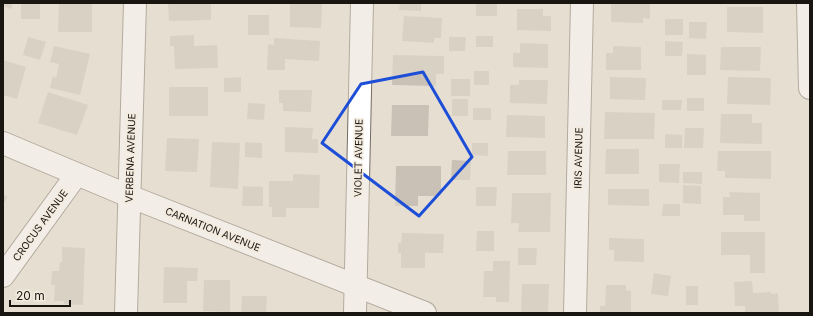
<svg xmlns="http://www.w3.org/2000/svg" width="813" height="316" font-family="Inter,sans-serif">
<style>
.building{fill:#cac1b6}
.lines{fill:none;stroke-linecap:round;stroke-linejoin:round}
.minor-casing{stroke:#756c62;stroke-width:24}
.major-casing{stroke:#756c62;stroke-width:24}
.minor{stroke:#fff;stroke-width:22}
.major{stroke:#fff;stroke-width:22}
.marked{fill:none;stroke:#1d4ed8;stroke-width:3;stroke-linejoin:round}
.labels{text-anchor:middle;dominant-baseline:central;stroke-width:3.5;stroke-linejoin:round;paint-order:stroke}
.street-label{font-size:10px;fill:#191612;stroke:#f4ebdf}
</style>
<rect width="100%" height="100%" fill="#e7ded2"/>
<!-- building -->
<path class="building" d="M3,3H13L11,9L3,6Z
M21,3H40V19H21Z
M59,3H92V32H58Z
M168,3H211V20L169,21Z
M290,3H319V4H322L321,28L290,27Z
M400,3H421V11L399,10Z
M476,3H497V16H476Z
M611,3L650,4V19L643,18V23L611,22Z
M727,7H763V33L727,32Z
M517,9H543V16H551V31L517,30Z
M248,15H269V35H248Z
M404,16L442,18L441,38H434V43L402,41Z
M665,19H683V35H665Z
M689,22H707L706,39L689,38Z
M194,35V46L217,45L218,68L175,69L174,46H170V36Z
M476,36H493V47H476Z
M28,37L46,42L40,60L23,55Z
M449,37H466L465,51H449Z
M274,38L320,41L319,61L285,59V70H267L268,44L274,45Z
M665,41L683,42L682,56H665Z
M520,43L548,44V68L513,67V53H520Z
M54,46L90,54L80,95L50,88L53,76L56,78L59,64L50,62Z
M613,46L641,47V70H606V53H613Z
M721,47H761L760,71L720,70Z
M687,54L706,55V75H687Z
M393,55L444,56V74H436V86L392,85Z
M3,60L26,67L17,99L3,95Z
M474,71H489V85H474Z
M241,77V92H224V78Z
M610,77L646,78L645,100L610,99Z
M728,77L771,78L770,105L727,104Z
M451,79H470V96H451Z
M519,80H548L547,104L510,103V85H519Z
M169,87H208V116H169Z
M279,90H312L311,112L283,111V103H279Z
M48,92L88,105L77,135L38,123Z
M687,98H704V111H687Z
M452,99H468V116H452Z
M662,100H682L681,110H662Z
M248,103L265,104L264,120L247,119Z
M392,105H429L428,136H391Z
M473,108H491V120H473Z
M605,112L655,113L654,139H604Z
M721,114H752V123H762V144L720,143Z
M507,115L545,116V138L506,137Z
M285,127L313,128L312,139H318V153L285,152Z
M685,128H704L703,148H684Z
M665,134L682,135V148H665Z
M167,138L199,139L197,172L165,171Z
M212,142L240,143L238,189L210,187Z
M245,142L262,143V158L245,157Z
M472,143H488V156L472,155Z
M606,149H639V174H605Z
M508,151H546V175H507Z
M718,151H771V179L725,178V171H717Z
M452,160L471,161L470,180H451Z
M659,164H680L679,183L659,182Z
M396,166H441V196H418V206H395Z
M683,172H702V184L683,183Z
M293,174L320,175L319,208H286V217H272V207H269V181H293Z
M683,185L701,186V204L683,203Z
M243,186L263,187V206H242Z
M476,187H497L496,206H476Z
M608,189H649V206L608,205Z
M729,192L760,193V221H744V215H723V197H730Z
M512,193H551L550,232H518L519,223H511Z
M3,194L8,197L3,204Z
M663,204H680V216H662Z
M477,231H494V251H476Z
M721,232H765V273H750V255H721Z
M402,233L444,234L443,253H425V268H401V253H398V243H401Z
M609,238L644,239V262L614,261V250H609Z
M62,247L85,248L83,305L64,304V301H54L55,285H51L52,271H59L60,262H62Z
M518,248H537L536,265H518Z
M493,261H510L509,302H496V297H483L484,271H493Z
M164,267L198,268L197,281H187V303H163Z
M654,273L671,276L668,296L651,294Z
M204,280H230V312L203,311Z
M752,281L753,293L771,292V294L778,293L779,313H745V306H735L734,282Z
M522,284H549L548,313H521Z
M606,285H626V290L631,291V313H600V306H605Z
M686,286H698V305H686Z
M242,296H267L266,313H241Z"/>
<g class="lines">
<!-- minor casing -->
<g class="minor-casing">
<path id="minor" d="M3,143L129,196L425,313
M3,276L77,174
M126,313L135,3
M355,313L362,3
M575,313L582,3"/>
</g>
<!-- major casing -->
<g class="major-casing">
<path id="major" d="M808,3L810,88"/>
</g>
<!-- minor -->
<use href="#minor" class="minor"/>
<!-- major -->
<use href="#major" class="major"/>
</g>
<!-- marked area -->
<path d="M0 0H813V316H0ZM423,72L472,157L419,216L322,143L361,84Z" fill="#e7ded2" fill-opacity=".55" fill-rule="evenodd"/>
<path class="marked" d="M423,72L472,157L419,216L322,143L361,84Z"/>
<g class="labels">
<!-- street labels -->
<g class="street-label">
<text transform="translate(130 158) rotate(-88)">VERBENA AVENUE</text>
<text transform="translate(358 158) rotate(-89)">VIOLET AVENUE</text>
<text transform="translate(578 158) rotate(-89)">IRIS AVENUE</text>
<text transform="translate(40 225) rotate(-54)">CROCUS AVENUE</text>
<text transform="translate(213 229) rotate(22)">CARNATION AVENUE</text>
</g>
</g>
<!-- border -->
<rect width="813" height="316" fill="none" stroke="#191612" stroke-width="8"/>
<!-- scale -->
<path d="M10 300v6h60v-6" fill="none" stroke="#191612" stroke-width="2"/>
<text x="16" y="300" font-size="12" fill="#191612" stroke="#f4ebdf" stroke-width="3" paint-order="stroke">20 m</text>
</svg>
